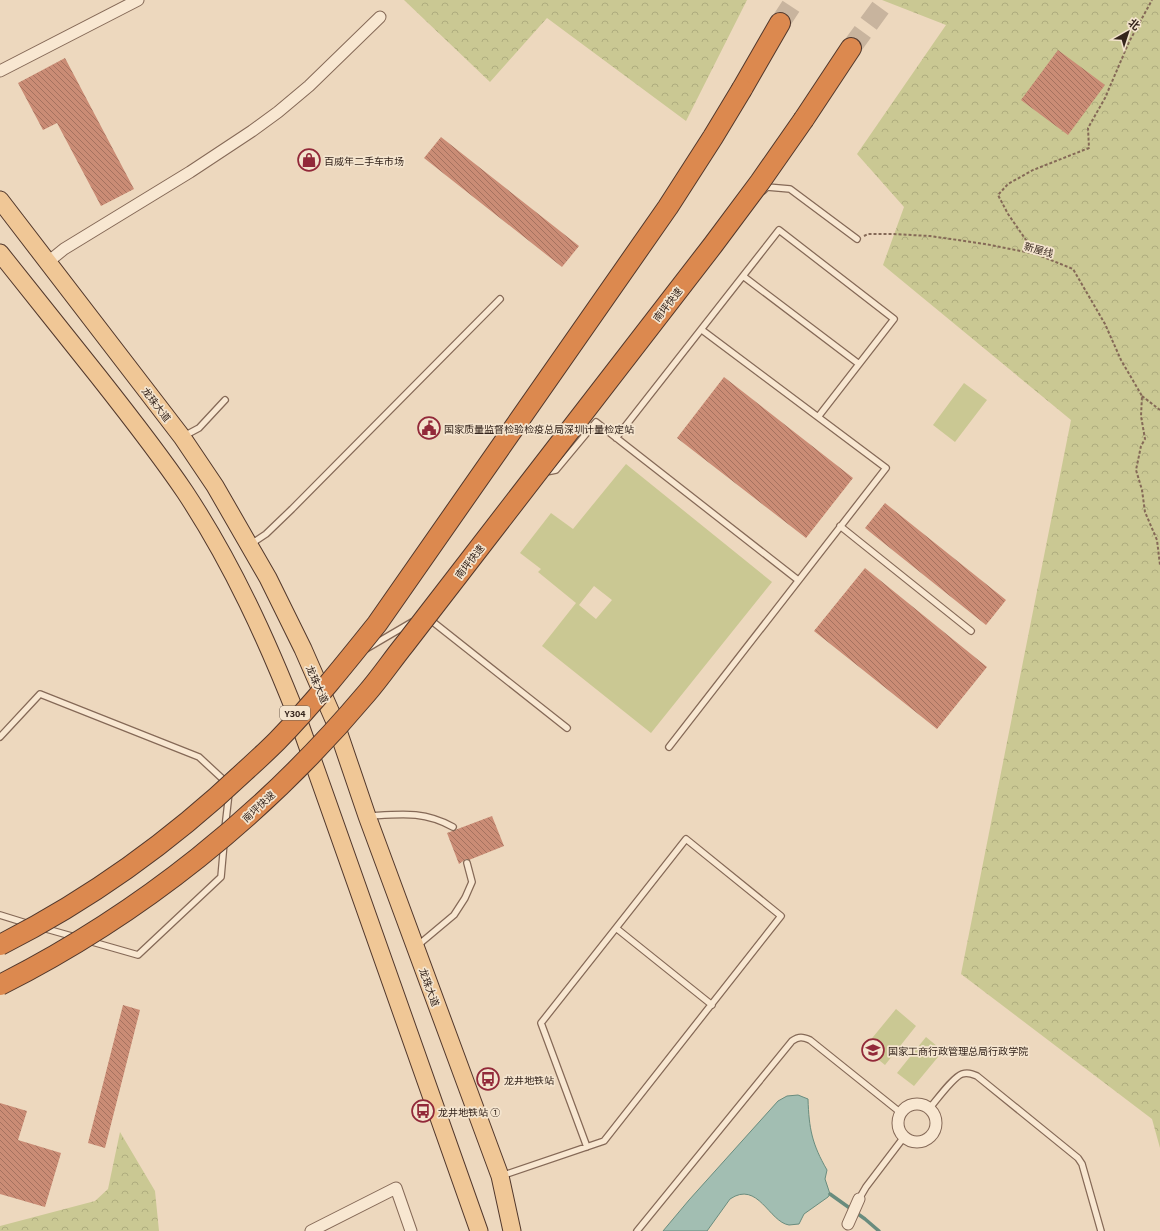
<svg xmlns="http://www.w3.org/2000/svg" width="1160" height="1231" font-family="Georgia,'Noto Sans SC',serif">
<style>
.grass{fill:#cac893;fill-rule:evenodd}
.forest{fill:url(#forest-crowns)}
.water{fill:#a2beb2;stroke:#698c7e}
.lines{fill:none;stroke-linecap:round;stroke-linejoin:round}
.stream{stroke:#698c7e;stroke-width:3.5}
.building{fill:url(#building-back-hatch)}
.highway-tunnel{stroke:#c8b49e;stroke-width:20;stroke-dasharray:20 10;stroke-linecap:butt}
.lane-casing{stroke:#856957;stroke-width:8}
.street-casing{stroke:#856957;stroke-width:13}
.primary-casing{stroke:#52382c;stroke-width:19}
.highway-casing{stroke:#52382c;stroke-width:22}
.path{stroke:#856957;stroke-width:2;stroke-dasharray:3 2;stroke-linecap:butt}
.lane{stroke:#f8e7d1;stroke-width:5.5}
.street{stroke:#f8e7d1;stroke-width:11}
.primary{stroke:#f0c796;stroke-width:17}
.highway{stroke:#dc894f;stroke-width:20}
.highway-bridge-casing{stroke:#52382c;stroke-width:22;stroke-linecap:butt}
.highway-bridge{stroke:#dc894f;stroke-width:20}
.labels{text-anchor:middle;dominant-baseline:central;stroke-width:3.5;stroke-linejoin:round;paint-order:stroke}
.shield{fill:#f4e4ce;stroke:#6e5e51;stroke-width:1}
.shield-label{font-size:9px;font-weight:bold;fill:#34241c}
.poi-label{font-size:10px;fill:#34241c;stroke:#f4e4ce;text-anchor:start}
.street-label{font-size:10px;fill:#34241c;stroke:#f4e4ce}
</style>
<defs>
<pattern id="forest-crowns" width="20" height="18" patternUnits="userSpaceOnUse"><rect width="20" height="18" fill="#cac893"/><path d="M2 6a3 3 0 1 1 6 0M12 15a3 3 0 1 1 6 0" fill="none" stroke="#aeac7e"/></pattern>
<pattern id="building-back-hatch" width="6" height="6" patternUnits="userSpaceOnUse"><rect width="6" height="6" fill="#ca8c75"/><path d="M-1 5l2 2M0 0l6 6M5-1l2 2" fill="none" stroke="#a5725f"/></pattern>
</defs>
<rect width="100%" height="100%" fill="#edd8be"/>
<!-- grass -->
<path class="grass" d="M964,383L987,400L955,442L933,425Z
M626,464L772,582L651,733L542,646L576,603L538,572L541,569L520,553L551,513L573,529ZM594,586L612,600L596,619L579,605Z
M896,1009L916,1026L885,1065L864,1048Z
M926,1037L943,1051L914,1086L897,1073Z"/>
<!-- forest -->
<path class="forest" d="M404,0H747L686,121L547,18L490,82Z
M882,0H1160V1148L1152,1119L961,974L1071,420L883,265L904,207L857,154L946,25Z
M120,1132L155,1191L159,1231H0V1226L95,1201L108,1189Z"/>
<!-- water -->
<path class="water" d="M798,1095L808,1099C809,1129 812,1144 827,1170L825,1179L830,1194L828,1197L804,1214L799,1224C796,1224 792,1225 789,1225C769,1222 758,1180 730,1199L707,1231H663L689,1200L778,1101L787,1096Z"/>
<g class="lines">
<!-- stream -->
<path class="stream" d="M830,1194L865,1219L879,1231"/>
</g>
<!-- building -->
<path class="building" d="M1058,50L1105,85L1068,135L1021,100Z
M65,58L134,189L101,206L57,123L43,130L18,83Z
M441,137L579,246L562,267L424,158Z
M724,377L853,478L806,538L677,438Z
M885,503L1006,600L986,625L865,528Z
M865,568L987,667L937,729L814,631Z
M492,816L504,846L469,860L466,859L459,864L447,833Z
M123,1005L140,1010L105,1148L88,1143Z
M0,1103L27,1111L18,1140L61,1153L45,1207L0,1194Z"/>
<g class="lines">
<!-- highway-tunnel -->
<path class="highway-tunnel" d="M780,23L795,0
M851,48L886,0"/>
<!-- lane casing -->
<g class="lane-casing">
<path id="lane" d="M763,191L767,187L790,189L857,239
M743,276L859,364
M184,436L199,428L225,400
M616,438L779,230L894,319L818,417
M546,472L556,470L596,422L798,580
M840,526L971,631
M251,544L266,534L292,509L500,299
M428,618L567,728
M366,649L412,622
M0,737L40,694L199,757L227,783
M669,747L886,468L702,330
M370,816C402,814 424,811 453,827
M225,828L229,793
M0,915L29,924
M43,928L75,937
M89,941L138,955L221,877L224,843
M417,946L454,915L465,898L472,882L467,863
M929,1109C936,1101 953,1077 962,1074C968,1072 972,1074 977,1076L1078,1158L1082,1164L1101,1231
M587,1147L541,1023L616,928L712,1005
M501,1176L604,1141L781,916L686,839L616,928
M859,1199L866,1187L904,1137
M637,1231L792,1041C799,1036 803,1037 810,1040L901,1113"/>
</g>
<!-- street casing -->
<g class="street-casing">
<path id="street" d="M0,71L138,0
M48,262L64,249L190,172L252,131L278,112L309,86L380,17
M898 1123a19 19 0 1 1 38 0a19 19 0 1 1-38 0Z
M848,1224L859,1199
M311,1231L396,1188L411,1231"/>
</g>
<!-- primary casing -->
<g class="primary-casing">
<path id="primary" d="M0,200L182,437L215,486L268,578L303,649L335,722L367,816L500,1176L512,1231
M0,253C33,294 65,335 98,376C128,414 158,452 185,492C232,563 267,640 298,719L479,1231"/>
</g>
<!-- highway casing -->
<g class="highway-casing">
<path id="highway" d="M742,89L780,23
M804,119L851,48"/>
</g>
<!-- path -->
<path class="path" d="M864,236L868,234H892L930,236L985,244L1036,254L1073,269L1105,324L1121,360L1142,396L1141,416L1145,439L1141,446L1136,470L1142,490L1145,512L1157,540L1160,565
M1035,253L1008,214L998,195L1008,184L1033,170L1089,148L1088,128L1105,98L1129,42L1152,0
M1142,396L1160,410"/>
<!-- lane -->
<use href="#lane" class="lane"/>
<!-- street -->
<use href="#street" class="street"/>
<!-- primary -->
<use href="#primary" class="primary"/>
<!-- highway -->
<use href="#highway" class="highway"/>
<!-- highway-bridge casing -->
<g class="highway-bridge-casing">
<path id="highway-bridge" d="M0,945C89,900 171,841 244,772C255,762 266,752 277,741C313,704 345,664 377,624L668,207L713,137L742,89
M0,985C141,914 265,814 366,694C380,678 392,660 405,644L713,245L760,182L804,119"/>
</g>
<!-- highway-bridge -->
<use href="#highway-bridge" class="highway-bridge"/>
</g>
<!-- icons -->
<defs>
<g id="shop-ring" transform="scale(1.15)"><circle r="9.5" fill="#f4e4ce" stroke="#922939" stroke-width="1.5"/><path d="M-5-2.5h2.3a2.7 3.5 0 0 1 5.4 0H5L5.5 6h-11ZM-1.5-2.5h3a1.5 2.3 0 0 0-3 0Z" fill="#922939"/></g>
<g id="civic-ring" transform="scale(1.15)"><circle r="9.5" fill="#f4e4ce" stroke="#922939" stroke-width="1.5"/><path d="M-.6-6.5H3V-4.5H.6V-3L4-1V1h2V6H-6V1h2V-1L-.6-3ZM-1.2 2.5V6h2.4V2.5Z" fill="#922939"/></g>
<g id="university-ring" transform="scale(1.15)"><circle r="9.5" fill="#f4e4ce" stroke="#922939" stroke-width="1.5"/><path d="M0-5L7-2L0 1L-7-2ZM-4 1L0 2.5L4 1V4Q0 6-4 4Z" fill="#922939"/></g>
<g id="bus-ring" transform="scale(1.15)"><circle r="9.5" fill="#f4e4ce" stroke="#922939" stroke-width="1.5"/><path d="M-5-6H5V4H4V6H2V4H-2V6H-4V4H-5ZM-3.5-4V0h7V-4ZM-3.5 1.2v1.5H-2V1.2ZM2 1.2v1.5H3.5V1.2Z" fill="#922939"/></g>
</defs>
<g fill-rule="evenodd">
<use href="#shop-ring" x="309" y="160"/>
<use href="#civic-ring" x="429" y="428"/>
<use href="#university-ring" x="873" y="1050"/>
<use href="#bus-ring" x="488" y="1079"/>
<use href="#bus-ring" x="423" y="1111"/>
</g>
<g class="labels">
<!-- shield labels -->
<rect class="shield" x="280" y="706" width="30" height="14" rx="3"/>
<g class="shield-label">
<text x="295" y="713">Y304</text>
</g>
<!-- poi labels -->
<g class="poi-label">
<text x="324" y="160">百威年二手车市场</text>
<text x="444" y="428">国家质量监督检验检疫总局深圳计量检定站</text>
<text x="888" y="1050">国家工商行政管理总局行政学院</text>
<text x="504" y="1079">龙井地铁站</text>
<text x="438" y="1111">龙井地铁站 ①</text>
</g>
<!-- street labels -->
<g class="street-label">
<text transform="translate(1039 249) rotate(16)">新屋线</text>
<text transform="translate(667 304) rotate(-52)">南坪快速</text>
<text transform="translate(157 404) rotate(52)">龙珠大道</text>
<text transform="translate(469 561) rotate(-52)">南坪快速</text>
<text transform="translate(318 684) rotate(66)">龙珠大道</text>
<text transform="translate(258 806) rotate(-43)">南坪快速</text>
<text transform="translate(430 987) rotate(70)">龙珠大道</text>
</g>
</g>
<!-- north arrow -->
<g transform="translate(1128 32) rotate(39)" stroke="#f4e4ce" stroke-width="3" paint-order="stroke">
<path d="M0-3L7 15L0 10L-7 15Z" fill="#34241c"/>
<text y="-6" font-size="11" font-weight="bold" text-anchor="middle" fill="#34241c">北</text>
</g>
</svg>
